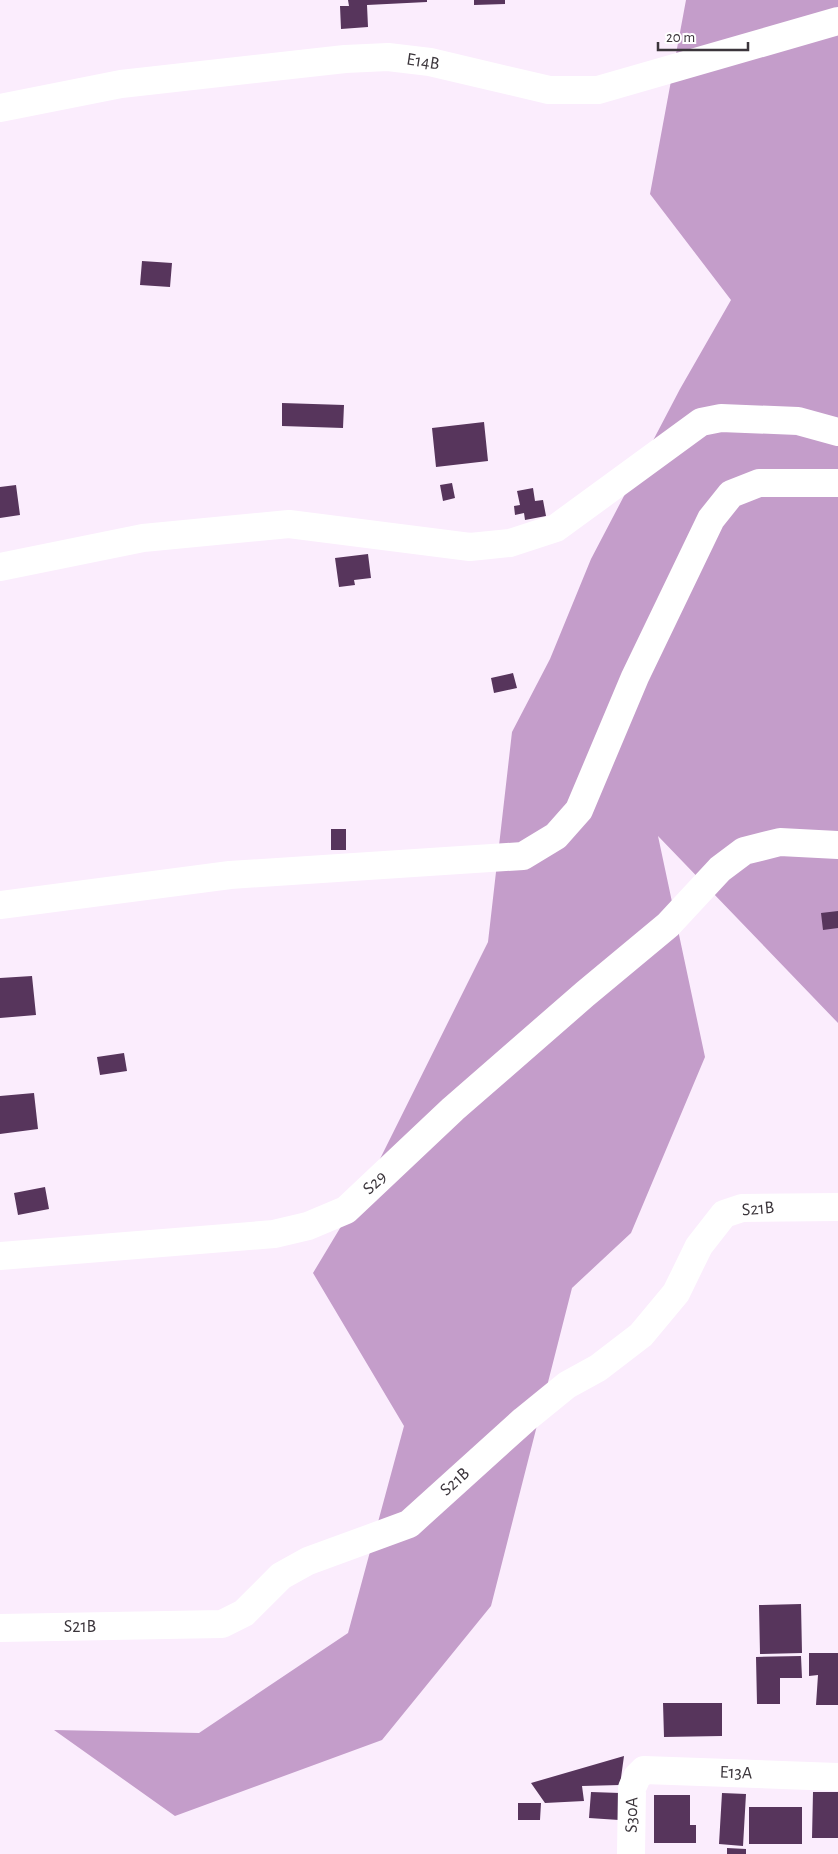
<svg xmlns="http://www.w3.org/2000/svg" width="838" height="1854" font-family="'Alegreya Sans',sans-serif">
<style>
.forest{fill:#c49dca}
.building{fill:#57355c}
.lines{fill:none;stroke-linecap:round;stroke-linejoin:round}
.street{stroke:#fff;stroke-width:28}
.labels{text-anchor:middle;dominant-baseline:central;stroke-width:5;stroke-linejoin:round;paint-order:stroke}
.street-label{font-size:18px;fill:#3b353b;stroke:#fff}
</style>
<rect width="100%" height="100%" fill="#fbedfd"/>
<!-- forest -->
<path class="forest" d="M686,0H838V1023L658,836L705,1057L631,1233L572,1288L491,1606L382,1740L175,1816L54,1730L199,1733L348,1633L404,1426L313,1273L372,1175L488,942L512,732L550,659L591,559L680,389L731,300L650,194Z"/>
<!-- building -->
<path class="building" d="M348,0H427V2L367,5L368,27L341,29L340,6H349Z
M474,0H505V4L474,5Z
M142,261L172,263L170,287L140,285Z
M282,403L344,405L343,428L282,426Z
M484,422L488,461L436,467L432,428Z
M452,483L455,498L443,501L440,485Z
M16,485L20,515L0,518V487Z
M533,488L535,501L543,500L546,516L525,520L524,513L515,515L514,506L520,505L517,491Z
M368,554L371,578L354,580L355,585L339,587L335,558Z
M513,673L517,688L494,693L491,678Z
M331,829H346V850H331Z
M838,911V928L823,930L821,913Z
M32,976L36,1015L0,1018V978Z
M124,1053L127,1071L100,1075L97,1057Z
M34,1093L38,1129L0,1134V1096Z
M45,1187L49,1209L18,1215L14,1193Z
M801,1604L802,1653L760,1654L759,1605Z
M809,1653H838V1705H816L818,1675L809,1676Z
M801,1656L802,1678H780V1704H757L756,1657Z
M663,1703H722V1736L664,1737Z
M624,1756L620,1785L582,1786L584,1801L545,1803L531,1783Z
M591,1792L620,1793L619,1820L589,1818Z
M813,1792H838V1838H812Z
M722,1793L746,1794L743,1846L719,1844Z
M654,1795H690V1825H696V1843H654Z
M518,1803H541L540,1820H518Z
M749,1807H802V1844H749Z
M727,1848L746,1849V1854H727Z"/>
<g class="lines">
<!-- street -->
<path class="street" d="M0,108L121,84L345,59L388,57L430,62L549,90H598L838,21
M0,567L143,538L289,524L470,547L510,543L556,528L701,422L721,418L798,421L838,432
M0,905L230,875L523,856L556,836L579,810L635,677L711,519L731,494L759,483H838
M0,1256L274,1234L308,1226L346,1210L453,1109L585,994L668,925L720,869L744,851L780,842L838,845
M0,1628L222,1624L244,1613L281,1576L308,1561L409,1524L524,1420L567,1385L598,1368L641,1335L676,1293L699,1246L724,1214L742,1208L838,1207
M631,1854L632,1788L637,1777L644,1770L838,1777"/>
</g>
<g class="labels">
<!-- street labels -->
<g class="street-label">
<text transform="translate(423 62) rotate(9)">E14B</text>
<text transform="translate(375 1183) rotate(-43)">S29</text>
<text transform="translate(758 1209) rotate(-5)">S21B</text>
<text transform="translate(455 1482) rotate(-42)">S21B</text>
<text x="80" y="1627">S21B</text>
<text transform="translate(736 1773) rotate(2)">E13A</text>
<text transform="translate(632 1815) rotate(-89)">S30A</text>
</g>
</g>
<!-- scale -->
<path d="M658 42v8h90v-8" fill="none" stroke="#3b353b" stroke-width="2.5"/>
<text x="666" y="42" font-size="15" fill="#3b353b" stroke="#ffffff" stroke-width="4" paint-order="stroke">20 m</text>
</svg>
